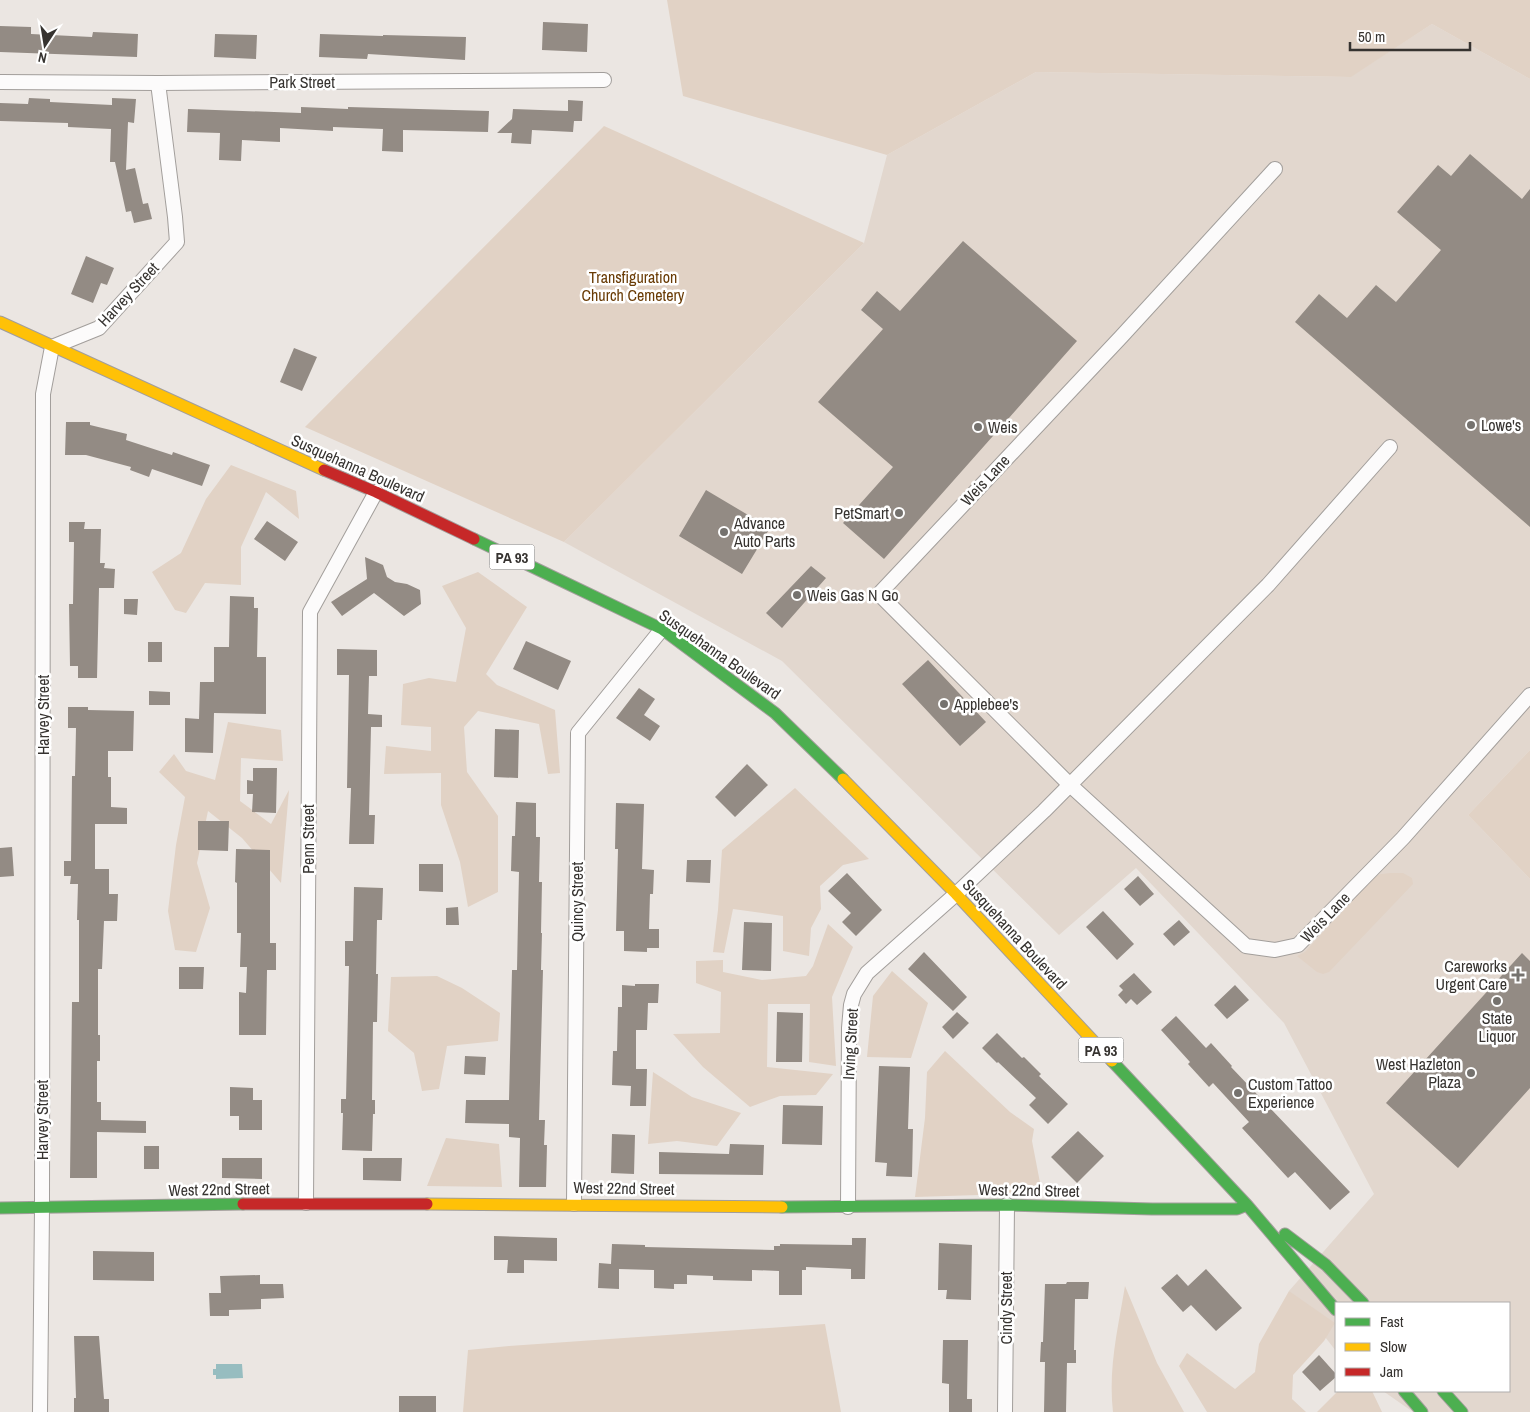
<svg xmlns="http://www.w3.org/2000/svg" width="1530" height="1412" font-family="'Archivo Narrow',sans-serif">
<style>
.built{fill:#e2d7ce}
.green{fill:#e1d2c5}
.water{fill:#97bdc0}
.building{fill:#938b84}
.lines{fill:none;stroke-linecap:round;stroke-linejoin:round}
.street-casing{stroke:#a29e9b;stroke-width:16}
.fast-casing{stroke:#a29e9b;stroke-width:13}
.slow-casing{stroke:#a29e9b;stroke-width:13}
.jam-casing{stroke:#a29e9b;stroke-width:13}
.street{stroke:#fcfbfb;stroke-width:14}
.fast{stroke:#4caf50;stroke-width:11}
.slow{stroke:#ffc107;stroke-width:11}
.jam{stroke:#c62828;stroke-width:11}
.poi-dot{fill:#75726e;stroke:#fff;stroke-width:2}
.labels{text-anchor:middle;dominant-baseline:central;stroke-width:5;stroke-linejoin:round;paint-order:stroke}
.shield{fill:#fff;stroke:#72706e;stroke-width:1}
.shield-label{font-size:15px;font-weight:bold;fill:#363330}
.street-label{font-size:16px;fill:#363330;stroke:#fff}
.park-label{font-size:16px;fill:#693b05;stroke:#fff}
.poi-label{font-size:16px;fill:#363330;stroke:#fff;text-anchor:start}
</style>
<rect width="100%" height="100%" fill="#ebe6e2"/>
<!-- built -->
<path class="built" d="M1432,24L1530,79V750L1468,815L1530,879V1412H1413L1383,1391H1509V1303H1336V1351L1289,1291L1374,1194L1284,1023L1136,868L1059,935L782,661L564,542L864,243L887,155L1036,72L1350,77Z"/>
<!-- green -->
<path class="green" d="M667,0H1530V79L1432,24L1351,77L1036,72L887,155L683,96Z
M604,126L864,243L564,542L305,427Z
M231,465L296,491L299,519L266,492L241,547V585L205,583L186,613L175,610L152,572L181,553L206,499Z
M478,572L527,607L486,674L497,685L555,710L560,773L548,774L539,724L478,711L464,727L467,772L498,816V892L468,907L460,862L441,805V773L384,774L386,746L431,751V727L401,725L403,684L429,678L456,682L466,628L442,586Z
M228,722L281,730L283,761L241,758L240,801L271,824L289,790L281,883L242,838L208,811L197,863L210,908L196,952L175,950L168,911L176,845L185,797L159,772L174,754L186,771L215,780Z
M1530,750V879L1468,815Z
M795,788L869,859L843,865L820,886L821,909L811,928L809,956L783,951V916L733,909L724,953L713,952L718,910L722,850Z
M1391,873H1403L1412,878L1413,884L1329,972L1323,974L1317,972L1297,956L1305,952L1373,877L1381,874Z
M828,924L853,947L832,997L836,1066L809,1062L810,1004H768L767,1067L833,1074L816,1095L780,1096L750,1107L703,1067L673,1034L720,1033L721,992L696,983V961L723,960V972L762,980L806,976L813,966Z
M892,971L928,1003L911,1058L867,1057L873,996Z
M437,976L462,988L500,1013L498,1041L447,1046L439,1089L422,1091L414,1053L388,1031L391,977Z
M945,1051L1010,1112L1034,1129L1032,1141L1042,1193L915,1197L925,1118L927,1072Z
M653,1072L692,1097L741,1113L717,1146L677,1141L648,1144Z
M446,1138L499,1144L502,1187L427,1186Z
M1125,1286L1157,1363L1184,1412H1113C1108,1369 1118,1328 1125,1286Z
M1289,1291L1335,1323L1324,1341L1293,1375L1292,1399L1306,1412H1207L1179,1366L1187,1353L1235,1389L1255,1372L1259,1344Z
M825,1324L841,1412H463L468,1350L509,1346Z
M1338,1391H1372L1382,1412H1317Z"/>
<!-- water -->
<path class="water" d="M216,1364H242L243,1378L216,1379V1375H213V1369H216Z"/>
<!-- building -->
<path class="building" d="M543,22L588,24L587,52L542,50Z
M0,26L31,27V34L92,37L93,32L138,34L137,57L0,52Z
M215,34L257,35L256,59L214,57Z
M320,34L383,36V35L466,37L465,60L368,54L367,59L319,57Z
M29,98L50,99V102L112,105V98L136,99L134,123L128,122L126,170L135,168L143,204L148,203L152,219L134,223L131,211L126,212L115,162H110L111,129L68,127V123L0,121V103L28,104Z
M568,100L583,101L582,121H574L573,132L532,130L531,144L511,143L512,133H497L512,119L513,109L568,111Z
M301,107L348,109V107L489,111L488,132L403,130V152L382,151L383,129L333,127V131L280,128V142L242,140L241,161L219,160L220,133L187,132L188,109L301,113Z
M1470,154L1522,199L1530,189V527L1295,322L1319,294L1347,318L1376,285L1396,302L1441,250L1397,212L1438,165L1451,176Z
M963,241L1077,341L884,559L843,523L893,467L818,402L883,329L861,310L877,291L900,311Z
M86,256L114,268L107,285L101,283L93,303L71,294Z
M294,348L317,357L302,391L280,382Z
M66,422H90V425L127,434L126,440L172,455L173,452L210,465L202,486L152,469L149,477L130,470L131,467L86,455H65Z
M706,490L770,528L742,574L679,536Z
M267,521L298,542L285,561L254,539Z
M69,522H85L84,529H101L100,563H105L104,568L115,569L114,588H99L97,678H78V666H70L69,604H73L74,542H69Z
M365,557L383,565L387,577L395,582L407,584L420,590L421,604L404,616L374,593L342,616L331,602L367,579Z
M811,566L826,578L782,628L766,613Z
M230,596L254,597V608H258L257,657H266V714L214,713L213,753L185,752V718L199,719L200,682H214V647H229Z
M124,599H138L137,615L124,614Z
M526,641L571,661L558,690L513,669Z
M148,642H162V662H148Z
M337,649L377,650V676H369L368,714L382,715V727H371L369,815H375L374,844H349L351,788H347L349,675H337Z
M928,660L986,722L960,746L902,684Z
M639,688L655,699L644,715L660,726L650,741L616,718Z
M149,691L170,692V705H149Z
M68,707H88V710L134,711L133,751H108V777H111V807L127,808V824H95V869H109V894H118L117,921H104L102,969H98V1035H100V1061H97V1102H101V1120L146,1121V1133L97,1132V1178H70L72,1002H79V920H77L78,884H70L71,876H64V861H71L72,776H75L76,728H68Z
M495,729L519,730L518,778L494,777Z
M747,764L768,785L735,817L715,797Z
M253,768H277L276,813L252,812L253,794H247V780L253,781Z
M516,802L536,803V837H540L539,882H542L541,933H542L541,970H543L539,1120H545L544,1145H547L546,1187H519L520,1138L509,1137V1124L465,1123L466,1100H509L512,970H517L518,918L519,872L511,871L512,836H515Z
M616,803L644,804L642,869L654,870L653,894H650L649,929H659V948H647V952L624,951V931H616L618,849H615Z
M198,821H229L228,851L198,850Z
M12,847L14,876L0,877V848Z
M236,849L270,850V943H276V970H267L266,1035H239V992L246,993L247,967H240L241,933H237V883L235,882Z
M687,860H711L710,883L686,882Z
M419,864H443V892L419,891Z
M847,873L882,910L856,936L842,922L851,913L828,891Z
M1138,876L1154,894L1140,906L1124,889Z
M354,887L383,888L382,920H377L376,974H378L377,1022H373L372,1100H375V1114H373L372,1151L342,1150L343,1113H341V1099H346L349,966H345V941H353Z
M458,907L459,925H446V908Z
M1103,911L1134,944L1117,960L1086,927Z
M1179,920L1190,932L1174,946L1163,934Z
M744,922L772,923L771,971L742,970Z
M924,952L967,997L953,1011L908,969Z
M1522,953L1530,961V1088L1458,1168L1386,1103Z
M179,967H204L203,989H179Z
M1134,973L1152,992L1137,1005L1131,999L1126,1004L1118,995L1123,990L1119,986Z
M635,984H659L658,1003H648L647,1030H636V1069H647L646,1106H630L631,1086L612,1085L613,1051H617L618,1007H622V985L635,986Z
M1235,985L1249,1000L1227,1019L1214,1005Z
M777,1012L803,1013L802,1062H776Z
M957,1012L969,1023L953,1039L942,1027Z
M1176,1016L1206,1048L1211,1043L1232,1066L1231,1067L1350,1192L1330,1210L1295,1172L1288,1178L1242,1128L1249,1122L1213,1083L1209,1087L1188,1064L1190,1062L1161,1030Z
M997,1033L1022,1058L1024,1057L1041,1074L1039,1076L1068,1104L1048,1124L1029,1105L1036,1098L998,1062L997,1063L982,1048Z
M465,1056L486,1057L485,1075L464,1074Z
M879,1066L910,1067L908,1129H913L912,1177L886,1176L887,1163L875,1162Z
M230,1087L253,1088V1100H262V1130H239V1116H230Z
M783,1105L823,1106L822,1145L782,1144Z
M1078,1131L1104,1156L1077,1183L1051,1157Z
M612,1134L635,1135L634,1174L611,1173Z
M730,1144L764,1145L763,1175L659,1174V1152L729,1154Z
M144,1146H159V1169H144Z
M222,1158H262V1179L222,1178Z
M363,1158H402L401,1181L363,1180Z
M494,1236L557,1238V1261L524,1260V1273H507L508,1260H494Z
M852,1238H866L865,1279H851V1269L806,1267V1270H802V1295H779V1271L752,1270V1281L713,1280V1276L687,1275V1284H674V1289L654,1288V1270L619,1269V1289L598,1288L599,1263L611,1264L612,1244L645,1245V1247L774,1250V1246H780V1244L852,1245Z
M939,1243L972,1245L971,1300L946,1299L947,1290H938Z
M93,1251L154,1252V1281L93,1280Z
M1206,1269L1242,1308L1216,1331L1191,1305L1183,1312L1161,1288L1177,1274L1188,1286Z
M260,1275V1284H283L284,1298L261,1299V1309L229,1310V1316H210L209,1293H221L220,1276Z
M1067,1282H1089L1088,1299H1075L1074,1350H1076V1363H1067L1066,1412H1044L1045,1362H1040L1041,1342H1043L1045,1284H1066Z
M74,1336H99L104,1399H109V1412H74V1398H76Z
M943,1340H968L967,1399H972V1412H949V1384L942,1383Z
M1319,1355L1336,1374V1377L1320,1391L1302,1372Z
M399,1396H436V1412H399Z"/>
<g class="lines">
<!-- street casing -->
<g class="street-casing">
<path id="street" d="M0,82L158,83L604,80
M1275,169L1121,337L879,594L1069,784L1246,946L1275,950L1298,945L1403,838L1530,695
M306,1203L310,612L376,492
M574,1204L578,733L662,629
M848,1207L849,1028L851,1005L854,994L867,973L956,894L1044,811L1268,585L1390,447
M40,1412L42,1208L43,394L52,347L99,328L177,242L175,217L158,83
M1005,1412L1007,1205"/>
</g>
<!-- fast casing -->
<g class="fast-casing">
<path id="fast" d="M474,539L662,629L775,713L843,779
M1112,1061L1247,1205L1336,1310
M782,1207L1007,1205L1152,1209H1237L1247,1205
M0,1208L243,1204
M1285,1234L1326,1265L1363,1303
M1404,1391L1422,1412
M1443,1391L1462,1412"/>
</g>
<!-- slow casing -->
<g class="slow-casing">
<path id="slow" d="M0,322L324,470
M843,779L956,894L1112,1061
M427,1204L782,1207"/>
</g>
<!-- jam casing -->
<g class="jam-casing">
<path id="jam" d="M324,470L376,492L474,539
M243,1204H427"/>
</g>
<!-- street -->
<use href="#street" class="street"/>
<!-- fast -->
<use href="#fast" class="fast"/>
<!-- slow -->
<use href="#slow" class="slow"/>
<!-- jam -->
<use href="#jam" class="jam"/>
</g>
<!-- markers -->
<g class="poi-dot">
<circle cx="1471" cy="425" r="5"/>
<circle cx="978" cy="427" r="5"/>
<circle cx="899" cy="513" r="5"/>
<circle cx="724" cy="532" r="5"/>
<circle cx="797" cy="595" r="5"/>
<circle cx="944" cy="704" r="5"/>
<path d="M1515.5 967.5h5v5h5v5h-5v5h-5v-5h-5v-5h5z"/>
<circle cx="1497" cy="1001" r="5"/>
<circle cx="1471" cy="1073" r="5"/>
<circle cx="1238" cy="1093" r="5"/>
</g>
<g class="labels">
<!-- shield labels -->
<g class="shield">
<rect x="489.5" y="544.5" width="45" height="25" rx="4"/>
<rect x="1078.5" y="1037.5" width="45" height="25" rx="4"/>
</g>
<g class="shield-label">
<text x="512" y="557">PA 93</text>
<text x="1101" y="1050">PA 93</text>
</g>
<!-- street labels -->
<g class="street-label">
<text x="302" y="82">Park Street</text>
<text transform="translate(128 294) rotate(-47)">Harvey Street</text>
<text transform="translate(358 468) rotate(24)">Susquehanna Boulevard</text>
<text transform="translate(985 480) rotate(-47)">Weis Lane</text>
<text transform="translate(720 654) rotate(35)">Susquehanna Boulevard</text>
<text transform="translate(43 715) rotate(-90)">Harvey Street</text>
<text transform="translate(308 839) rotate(-90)">Penn Street</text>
<text transform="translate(577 902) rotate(-90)">Quincy Street</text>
<text transform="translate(1325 917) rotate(-46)">Weis Lane</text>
<text transform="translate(1015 934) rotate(47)">Susquehanna Boulevard</text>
<text transform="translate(850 1044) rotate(-87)">Irving Street</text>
<text transform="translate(42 1120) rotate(-90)">Harvey Street</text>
<text transform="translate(624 1188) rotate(1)">West 22nd Street</text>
<text transform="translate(219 1189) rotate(-1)">West 22nd Street</text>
<text transform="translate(1029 1190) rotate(1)">West 22nd Street</text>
<text transform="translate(1006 1308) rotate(-90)">Cindy Street</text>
</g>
<!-- park labels -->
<g class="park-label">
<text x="633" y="277">Transfiguration<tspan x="633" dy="18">Church Cemetery</tspan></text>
</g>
<!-- poi labels -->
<g class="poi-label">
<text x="1481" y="425">Lowe's</text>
<text x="988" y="427">Weis</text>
<text x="889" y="513" text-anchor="end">PetSmart</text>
<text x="734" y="523">Advance<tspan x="734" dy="18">Auto Parts</tspan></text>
<text x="807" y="595">Weis Gas N Go</text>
<text x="954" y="704">Applebee's</text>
<text x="1507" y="966" text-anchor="end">Careworks<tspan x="1507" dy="18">Urgent Care</tspan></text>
<text x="1497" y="1018" text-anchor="middle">State<tspan x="1497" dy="18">Liquor</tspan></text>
<text x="1461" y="1064" text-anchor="end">West Hazleton<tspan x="1461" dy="18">Plaza</tspan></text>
<text x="1248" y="1084">Custom Tattoo<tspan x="1248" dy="18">Experience</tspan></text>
</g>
</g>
<!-- legend -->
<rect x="1335" y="1302" width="175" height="90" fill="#ffffff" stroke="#afadac"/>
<rect x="1345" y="1318" width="25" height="8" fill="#4caf50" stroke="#afadac"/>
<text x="1380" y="1327" font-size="15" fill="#363330">Fast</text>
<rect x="1345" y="1343" width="25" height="8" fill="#ffc107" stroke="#afadac"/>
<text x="1380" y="1352" font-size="15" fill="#363330">Slow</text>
<rect x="1345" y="1368" width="25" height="8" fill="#c62828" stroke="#afadac"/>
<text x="1380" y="1377" font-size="15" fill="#363330">Jam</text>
<!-- north arrow -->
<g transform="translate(45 45) rotate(192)" stroke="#ffffff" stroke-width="4" paint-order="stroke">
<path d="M0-4L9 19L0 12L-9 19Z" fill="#363330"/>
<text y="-8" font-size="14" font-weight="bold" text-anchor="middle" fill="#363330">N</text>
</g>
<!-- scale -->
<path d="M1350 42v8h120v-8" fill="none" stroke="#363330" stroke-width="2.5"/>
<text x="1358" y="42" font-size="15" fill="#363330" stroke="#ffffff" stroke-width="4" paint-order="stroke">50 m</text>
</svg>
